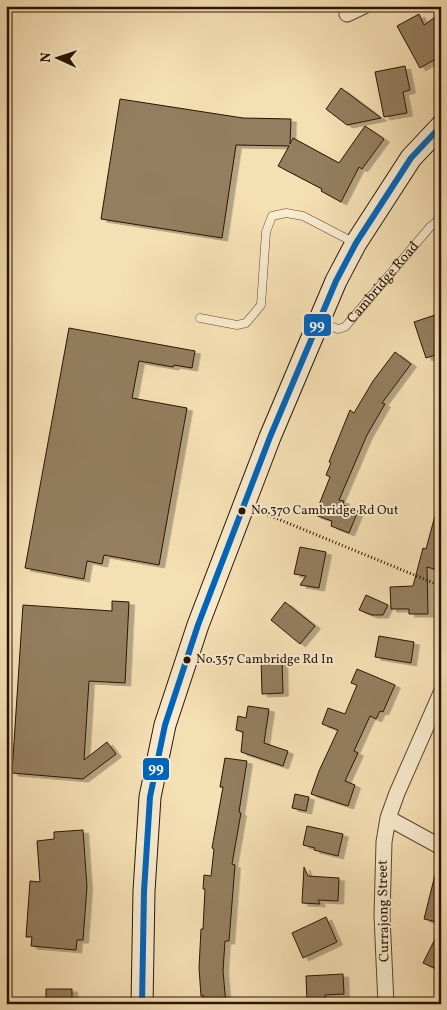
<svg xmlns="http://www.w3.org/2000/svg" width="447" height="1010" font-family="Vollkorn,serif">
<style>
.building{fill:#947e5f;stroke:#2a1302;filter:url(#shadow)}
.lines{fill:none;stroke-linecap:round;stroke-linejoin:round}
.service-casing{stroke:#5d462e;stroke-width:9}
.minor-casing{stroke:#5d462e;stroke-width:17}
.secondary-casing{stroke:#2a1302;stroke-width:23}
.path{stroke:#2a1302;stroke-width:3;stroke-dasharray:1 2.5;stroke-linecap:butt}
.service{stroke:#f8ebce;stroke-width:8}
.minor{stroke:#f8ebce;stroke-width:15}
.secondary{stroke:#f8ebce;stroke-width:21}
.bus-1-casing{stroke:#f8ebce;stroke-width:10}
.bus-1{stroke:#0065bd;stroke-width:6}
.bus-dot{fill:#2a1302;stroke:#f8ebce;stroke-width:2}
.labels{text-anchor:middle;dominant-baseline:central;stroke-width:4;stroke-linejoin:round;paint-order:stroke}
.bus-label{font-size:13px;fill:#2a1302;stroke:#f8ebce;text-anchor:start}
.street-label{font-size:14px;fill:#2a1302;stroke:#f8ebce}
.line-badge{stroke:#f8ebce;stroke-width:2}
.badge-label{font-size:14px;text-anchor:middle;font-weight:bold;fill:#fff}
</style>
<defs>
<filter id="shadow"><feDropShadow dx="5.5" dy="3" stdDeviation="0" flood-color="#0004"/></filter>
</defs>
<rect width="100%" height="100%" fill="#f5e0b4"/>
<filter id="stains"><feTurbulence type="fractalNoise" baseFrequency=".004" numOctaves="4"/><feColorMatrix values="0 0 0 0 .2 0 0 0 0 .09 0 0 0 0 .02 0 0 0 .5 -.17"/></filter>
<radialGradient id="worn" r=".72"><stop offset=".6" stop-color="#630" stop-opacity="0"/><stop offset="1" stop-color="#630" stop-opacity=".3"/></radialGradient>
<!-- building -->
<path class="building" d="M441,13V56L420,68L397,26L419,14L424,25Z
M405,66L410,90L403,92L407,113L384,117L375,72Z
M341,88L381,118L347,125L326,109Z
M120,99L243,118L291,119L290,144L293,138L339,163L365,126L384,139L362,169L359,167L341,202L321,191L322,189L278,166L289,146L236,145L222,238L101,219Z
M441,313V353L426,358L414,322Z
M69,328L195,351L192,368L174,365L173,367L139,361L132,398L187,408L159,565L104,555L102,564L87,561L84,579L25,568Z
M395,352L411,364L382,403L385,404L367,435L339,500L344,501L343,505L358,511L349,533L331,526L332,521L315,515L330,477L326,475L331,463L329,462L350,410L354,413L373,381Z
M436,512H441V571L427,567L428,614H409V609H391L390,587L413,586L423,548L426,549Z
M300,547L326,552L319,588L300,585L306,576L294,574Z
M366,595L388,605L383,615H372L359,610Z
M112,601L129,602L125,683L89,681L84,760L107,742L116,754L83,779L12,773L23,605L112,611Z
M285,602L315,626L300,644L271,620Z
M379,636L414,642L411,663L375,657Z
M261,658H282L283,693L262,694Z
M357,669L395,685L383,712L380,711L376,719L370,716L354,751L358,753L345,781L355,785L348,806L311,794L319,771L338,730L322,724L328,708L345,714L357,685L351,683Z
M248,706L269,709L264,743L288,751L283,766L241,752L243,732L236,730L238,716L246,718Z
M225,758L247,761L239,812L241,813L232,864L235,865L229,941H225L223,971L226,1004H203V995L201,996L199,968L201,929H203L205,889H203L204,875L211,876L214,849L212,848L223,787H220Z
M295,794L309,797L306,811L292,808Z
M307,826L343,834L338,856L314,850L315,848L303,845Z
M83,830L87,887L83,940H77L76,950L31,946L32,937H26L30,881L40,882L37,841L54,839V832Z
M304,867L308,876L339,878L338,901L318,900L320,904L302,903Z
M435,875L441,876V923L424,919Z
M326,917L337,942L303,958L292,933Z
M441,927V971L423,963Z
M343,974L344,994L325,995L326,1000L307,1001L306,976Z
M46,989H72V1004H46Z"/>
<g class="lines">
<!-- service casing -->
<g class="service-casing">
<g id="service">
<path d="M200,318L237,325L246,323L261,305L266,232L272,216L286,213L303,216L355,243"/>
<path id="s1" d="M319,322L338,329L345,327L430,227L441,218"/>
</g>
</g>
<!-- minor casing -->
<g class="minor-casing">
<path id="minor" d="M347,14L364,6
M388,818L441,847
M386,1004L382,916L384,842L388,818L397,793L441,693"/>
</g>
<!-- secondary casing -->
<g class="secondary-casing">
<path id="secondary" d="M142,1004L144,891L150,797L165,725L198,625L270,437L336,281L356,243L411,158L441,126"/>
</g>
<!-- path -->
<path class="path" d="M261,512L441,586"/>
<!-- service -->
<use href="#service" class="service"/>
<!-- minor -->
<use href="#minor" class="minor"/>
<!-- secondary -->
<use href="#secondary" class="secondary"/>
<!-- bus-1 casing -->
<g class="bus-1-casing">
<path id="bus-1" d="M142,1004L144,891L150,797L165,725L198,625L270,437L336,281L356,243L411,158L441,126"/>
</g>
<!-- bus-1 -->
<use href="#bus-1" class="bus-1"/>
</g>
<!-- markers -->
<g class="bus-dot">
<circle cx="242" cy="511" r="4.5"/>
<circle cx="187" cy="660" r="4.5"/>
</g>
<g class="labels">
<!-- bus labels -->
<g class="bus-label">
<text x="251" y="511">No.370 Cambridge Rd Out</text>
<text x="196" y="660">No.357 Cambridge Rd In</text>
</g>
<!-- street labels -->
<g class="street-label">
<text stroke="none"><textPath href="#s1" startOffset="86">Cambridge Road</textPath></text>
<text transform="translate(384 911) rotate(-91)">Currajong Street</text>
</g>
</g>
<g class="line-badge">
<rect x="303" y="313" width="29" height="24" rx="5" fill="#0065bd"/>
<rect x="142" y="757" width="28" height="24" rx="5" fill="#0065bd"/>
</g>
<g class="badge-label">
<text x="317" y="330">99</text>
<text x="156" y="773">99</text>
</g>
<!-- margin -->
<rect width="447" height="1010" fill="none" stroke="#f5e0b4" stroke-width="25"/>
<rect x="8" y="8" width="432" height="995" fill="none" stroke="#2a1302" stroke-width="2.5"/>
<rect x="12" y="12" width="422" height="985" fill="none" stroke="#2a1302"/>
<!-- north arrow -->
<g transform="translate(58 58) rotate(273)" stroke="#f8ebce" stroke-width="4" paint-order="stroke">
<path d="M0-4L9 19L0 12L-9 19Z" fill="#2a1302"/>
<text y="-8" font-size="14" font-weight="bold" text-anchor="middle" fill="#2a1302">N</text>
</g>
<rect width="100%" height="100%" filter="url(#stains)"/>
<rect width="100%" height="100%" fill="url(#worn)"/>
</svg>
